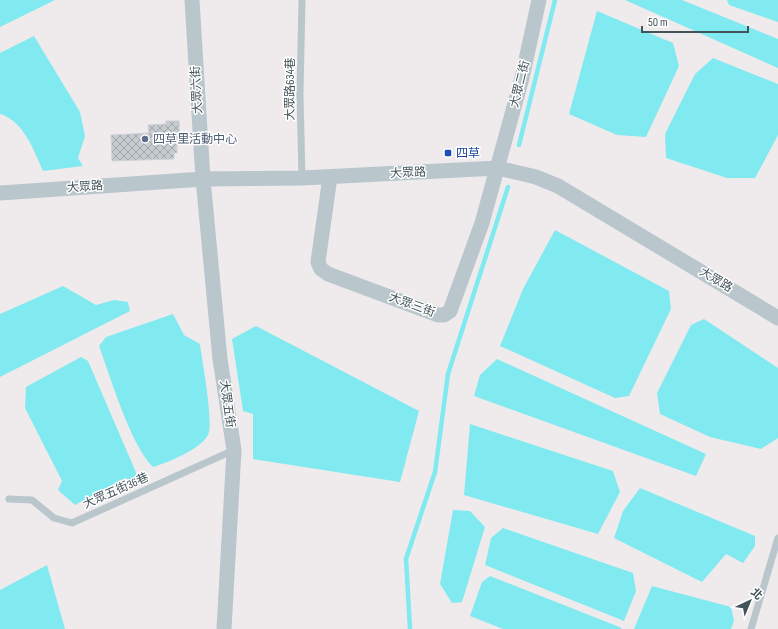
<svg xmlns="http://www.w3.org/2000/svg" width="778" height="629" font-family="'Sofia Sans Condensed','Noto Sans TC',sans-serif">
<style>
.water{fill:#80eaf0}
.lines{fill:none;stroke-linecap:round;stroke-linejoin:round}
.stream{stroke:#80eaf0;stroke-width:4.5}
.building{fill:url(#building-cross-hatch);stroke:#cfd3d8}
.lane{stroke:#b9c6cc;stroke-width:7}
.street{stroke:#b9c6cc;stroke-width:15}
.service-dot{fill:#5c6f8a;stroke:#fff;stroke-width:1.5}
.transit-dot{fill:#1a4fb4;stroke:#fff;stroke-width:1.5}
.labels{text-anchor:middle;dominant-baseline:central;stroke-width:3;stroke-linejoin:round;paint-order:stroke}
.street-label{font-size:12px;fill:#43535a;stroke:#fff}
.service-label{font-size:12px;fill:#4e5e75;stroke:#fff;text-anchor:start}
.transit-label{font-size:12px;fill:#164399;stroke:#fff;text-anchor:start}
</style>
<defs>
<pattern id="building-cross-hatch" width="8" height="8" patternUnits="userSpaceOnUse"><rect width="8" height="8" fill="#c5cbcf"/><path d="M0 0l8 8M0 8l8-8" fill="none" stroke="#a2a7ab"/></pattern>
</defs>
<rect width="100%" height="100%" fill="#efebec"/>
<!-- water -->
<path class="water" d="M0,0H55L0,27Z
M625,0H682L778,39V68Z
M727,0H778V22L729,5Z
M597,11L673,43L679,66L646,137L617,135L569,114Z
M34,36L80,112L85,136L78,158L83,166L43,171C34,151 24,121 0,114V53Z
M713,58L778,84V135L755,178H727L666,158L665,134L695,74Z
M555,230L669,291L671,309L629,396L615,398L500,346L523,289Z
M63,286L96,305L114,300L128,302L130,311L0,377V314Z
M173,314L184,335L200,344C202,361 214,422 208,435C201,449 167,463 153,467C131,446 110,376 99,346L106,337Z
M704,319L778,368V438L761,449L710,437L660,414L657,393L691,325Z
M256,326L419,411L400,482L253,459V414L243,411L232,339Z
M81,357L88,361L138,477L136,483L131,482L126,478L121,480L75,505L58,490L62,481L25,408L26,387Z
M497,359L706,454L696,476L474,396L480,375Z
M470,424L613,471L620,492L598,534L464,495Z
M640,488L755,536V546L743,563L726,554L702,582L614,538L623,511Z
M453,510L470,511L485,527L462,602L452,603L440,584Z
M503,528L633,573L636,591L624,621L485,565L491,538Z
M47,565L65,629H0V590Z
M490,576L622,628L621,629H503L470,616L482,582Z
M652,586L731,607L734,621L731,629H634Z"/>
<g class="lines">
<!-- stream -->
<path class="stream" d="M519,145L555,0
M410,629L406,559L435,472L448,374L508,187"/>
</g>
<!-- building -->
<path class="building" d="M166,121H179L180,144H177V153H174V159L112,161L111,135L149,133L148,125L166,124Z"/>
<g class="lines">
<!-- lane -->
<path class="lane" d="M302,0L300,94L302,178
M9,499L32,500L54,518L72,523L234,450
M751,629L778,538"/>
<!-- street -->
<path class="street" d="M192,0L203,179L220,359L234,450L224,629
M330,177L318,262L321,269L328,274L438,315H444L450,311L482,223L522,78L539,0
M0,193L203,179L302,178L498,168L536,177L558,186L778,318"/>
</g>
<!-- markers -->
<circle class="service-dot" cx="145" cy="139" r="4"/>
<rect class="transit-dot" x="444" y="149" width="8" height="8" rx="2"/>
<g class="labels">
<!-- street labels -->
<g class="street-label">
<text transform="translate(520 84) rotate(-76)">大眾二街</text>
<text transform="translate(290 89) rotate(-90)">大眾路634巷</text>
<text transform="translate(197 90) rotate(-93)">大眾六街</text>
<text transform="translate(408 173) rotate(-3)">大眾路</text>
<text transform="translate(85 187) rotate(-4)">大眾路</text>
<text transform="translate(716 280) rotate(31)">大眾路</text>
<text transform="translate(412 305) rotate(20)">大眾三街</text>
<text transform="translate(227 404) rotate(82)">大眾五街</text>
<text transform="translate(116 491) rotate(-24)">大眾五街36巷</text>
</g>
<!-- service labels -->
<g class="service-label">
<text x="153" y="139">四草里活動中心</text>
</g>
<!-- transit labels -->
<g class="transit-label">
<text x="456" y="153">四草</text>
</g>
</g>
<!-- north arrow -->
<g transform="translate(750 601) rotate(44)" stroke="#ffffff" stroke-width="3" paint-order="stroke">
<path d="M0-3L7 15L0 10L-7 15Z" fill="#43535a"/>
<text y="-6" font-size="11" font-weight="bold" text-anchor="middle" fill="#43535a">北</text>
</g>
<!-- scale -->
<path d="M642 26v6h106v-6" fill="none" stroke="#43535a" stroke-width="2"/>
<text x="648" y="26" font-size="12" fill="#43535a" stroke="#ffffff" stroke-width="3" paint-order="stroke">50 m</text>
</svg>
